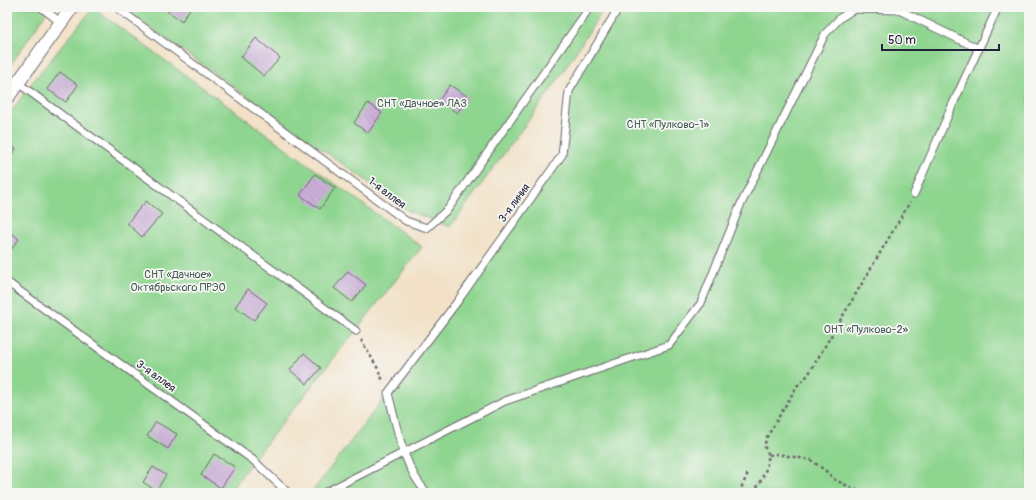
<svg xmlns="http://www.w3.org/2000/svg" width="1036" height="500" font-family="Pangolin,sans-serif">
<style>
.green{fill:#8ed58f;stroke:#587c65}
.building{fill:url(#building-back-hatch)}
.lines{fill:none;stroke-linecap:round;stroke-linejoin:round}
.service-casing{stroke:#6b656c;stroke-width:9}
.minor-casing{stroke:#6b656c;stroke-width:15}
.path{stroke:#6b656c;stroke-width:2.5;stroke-dasharray:3 3;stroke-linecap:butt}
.service{stroke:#fff;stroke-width:7}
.minor{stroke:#fff;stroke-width:13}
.labels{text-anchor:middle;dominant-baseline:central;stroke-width:3.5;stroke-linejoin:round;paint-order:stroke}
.park-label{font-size:11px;fill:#425854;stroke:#f6f6f2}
.street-label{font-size:11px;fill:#22223b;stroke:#f6f6f2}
</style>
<defs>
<pattern id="building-back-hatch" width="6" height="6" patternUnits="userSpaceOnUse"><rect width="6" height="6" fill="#cbafd8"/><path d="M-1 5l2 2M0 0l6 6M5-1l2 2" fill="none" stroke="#ae96ba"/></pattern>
</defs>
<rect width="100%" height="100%" fill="#f6f6f2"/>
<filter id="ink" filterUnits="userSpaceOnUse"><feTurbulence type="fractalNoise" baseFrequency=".025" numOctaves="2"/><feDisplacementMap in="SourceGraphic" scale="8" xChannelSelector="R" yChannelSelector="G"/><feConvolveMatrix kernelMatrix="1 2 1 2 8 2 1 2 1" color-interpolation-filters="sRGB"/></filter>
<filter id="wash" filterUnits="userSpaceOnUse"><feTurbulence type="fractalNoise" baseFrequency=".012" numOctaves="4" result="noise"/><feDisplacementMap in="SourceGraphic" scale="16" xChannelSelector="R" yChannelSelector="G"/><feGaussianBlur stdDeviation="0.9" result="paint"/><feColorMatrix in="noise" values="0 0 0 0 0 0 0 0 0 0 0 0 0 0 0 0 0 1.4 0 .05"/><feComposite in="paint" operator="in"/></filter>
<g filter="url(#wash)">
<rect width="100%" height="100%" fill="#f2e1c6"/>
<!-- green -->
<path class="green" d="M7,7H50L7,70Z
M121,7H605L555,84L450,227L409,211Z
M619,7H1029V493H311L388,393L562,155L569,91Z
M93,8L422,247L253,460L229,493H7V118L27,89Z"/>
<g id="blocks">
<!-- building -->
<path class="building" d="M169,7H191L182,21L167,11Z
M256,38L280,58L264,76L241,57Z
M60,72L78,85L66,102L47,89Z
M450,85L468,97L457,113L439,100Z
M368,103L382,113L368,133L354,123Z
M7,141L16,149L7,161Z
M315,174L335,188L320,209L300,195Z
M146,201L162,214L142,237L127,223Z
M7,230L19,239L7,255Z
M348,271L366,285L352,302L334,288Z
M248,289L267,303L254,320L235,307Z
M304,353L321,368L307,384L290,370Z
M156,422L177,434L168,449L147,436Z
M214,454L235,467L221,488L201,475Z
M153,467L166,475L156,491L143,482Z"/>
</g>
</g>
<g filter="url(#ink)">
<use href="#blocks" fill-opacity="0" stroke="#6b656c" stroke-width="1"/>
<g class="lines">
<!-- service casing -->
<g class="service-casing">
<path id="service" d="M41,7L60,22
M116,7L406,221L427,228L448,209L590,7
M18,83L356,331
M914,194L952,106L998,7
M7,282L253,460L288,493
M324,493L505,401L669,345L701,303L740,206L825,34L840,18L854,9L899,10L979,49
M427,493C403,467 397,427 388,393L457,302L562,155L569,91L619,7"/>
</g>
<!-- minor casing -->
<g class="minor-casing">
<path id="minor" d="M7,98L72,7"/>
</g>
<!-- path -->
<path class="path" d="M361,340L377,367L383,381
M769,455L777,454L811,460L826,471L835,480L863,493
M739,493L748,473
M754,493L765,472L769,455L764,446L767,437L797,386L808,375L910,202"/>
<!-- service -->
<use href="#service" class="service"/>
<!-- minor -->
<use href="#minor" class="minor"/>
</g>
</g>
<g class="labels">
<!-- park labels -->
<g class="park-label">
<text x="422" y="103">СНТ «Дачное» ЛАЗ</text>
<text x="668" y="124">СНТ «Пулково-1»</text>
<text x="178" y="274">СНТ «Дачное»<tspan x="178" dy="13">Октябрьского ПРЭО</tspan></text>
<text x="866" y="329">ОНТ «Пулково-2»</text>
</g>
<!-- street labels -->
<g class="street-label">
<text transform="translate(387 193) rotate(37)">1-я аллея</text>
<text transform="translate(514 203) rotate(-54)">3-я линия</text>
<text transform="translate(156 376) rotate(36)">3-я аллея</text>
</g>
</g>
<!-- margin -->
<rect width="1036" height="500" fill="none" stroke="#f6f6f2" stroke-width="24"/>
<!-- scale -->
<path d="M882 44v6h117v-6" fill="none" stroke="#22223b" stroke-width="2"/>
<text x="888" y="44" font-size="12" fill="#22223b" stroke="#f6f6f2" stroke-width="3" paint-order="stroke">50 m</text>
</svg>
